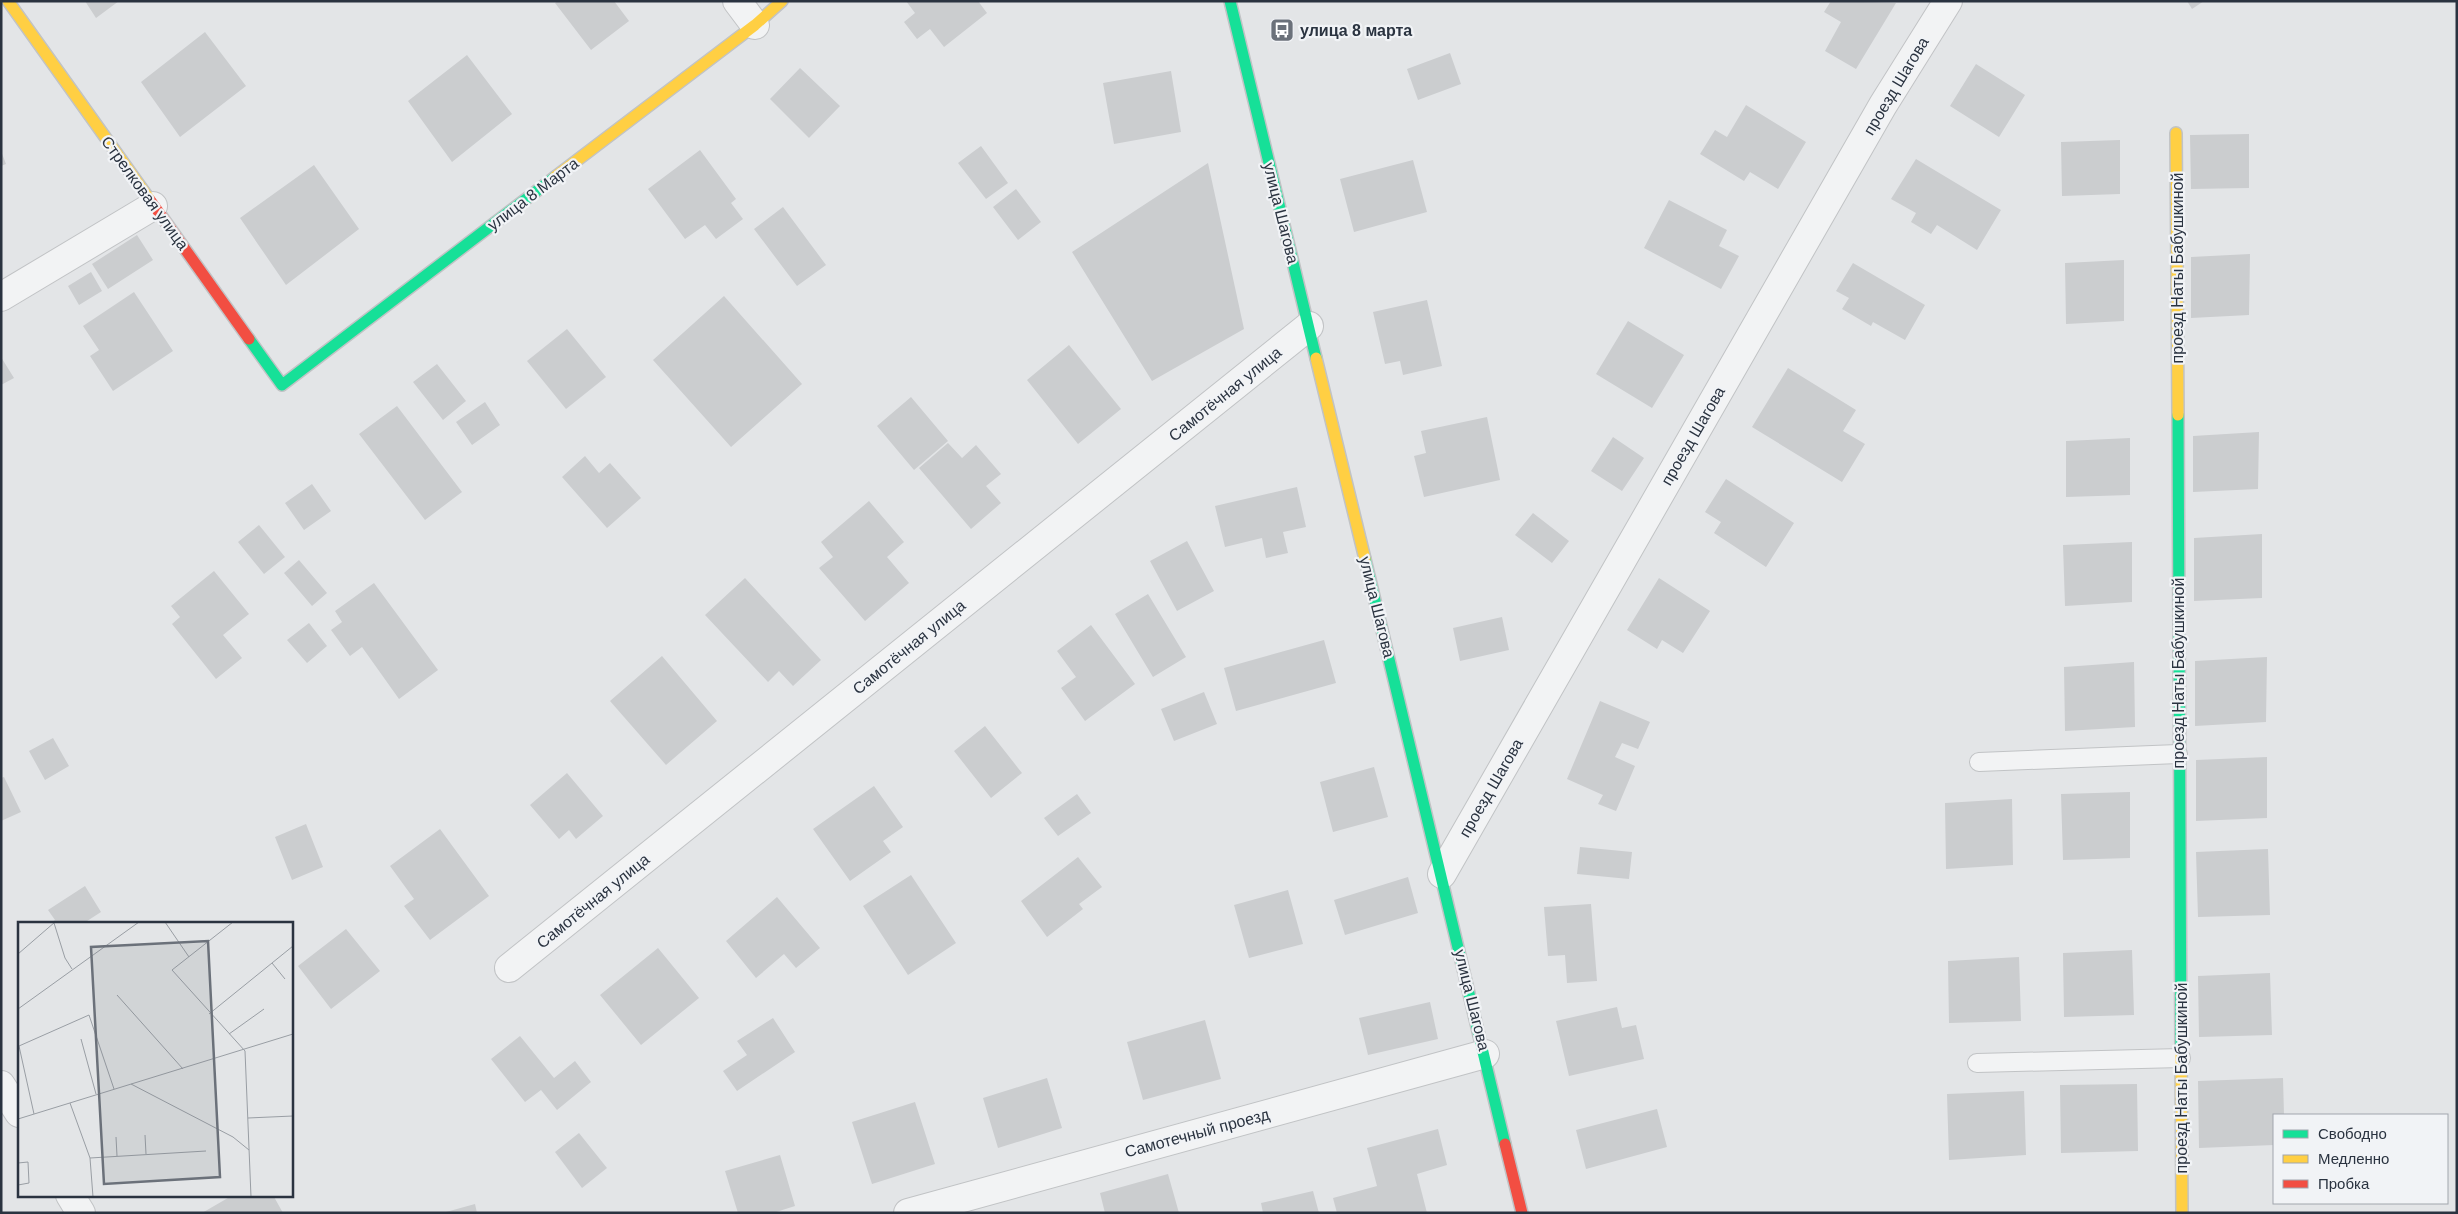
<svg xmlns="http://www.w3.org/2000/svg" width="2458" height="1214" font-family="Helvetica,sans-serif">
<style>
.building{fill:#cbcdcf}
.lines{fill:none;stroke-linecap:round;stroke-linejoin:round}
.lane-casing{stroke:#c1c3c5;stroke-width:20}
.street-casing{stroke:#c1c3c5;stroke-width:30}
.fast-casing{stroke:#c1c3c5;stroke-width:14}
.slow-casing{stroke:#c1c3c5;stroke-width:14}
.jam-casing{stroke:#c1c3c5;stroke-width:14}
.lane{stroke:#f2f3f4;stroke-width:18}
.street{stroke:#f2f3f4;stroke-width:28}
.fast{stroke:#16e098;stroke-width:11}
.slow{stroke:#ffcf43;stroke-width:11}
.jam{stroke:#f24e42;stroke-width:11}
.labels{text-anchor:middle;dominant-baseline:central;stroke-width:4.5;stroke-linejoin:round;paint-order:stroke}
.poi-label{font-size:16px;font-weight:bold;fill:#2a3340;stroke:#f1f3f6;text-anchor:start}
.street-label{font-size:16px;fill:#2a3340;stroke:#f1f3f6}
.inset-road{fill:none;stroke:#999ea4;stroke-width:1}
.view{fill:#6b717a;fill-opacity:0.15;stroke:#6b717a;stroke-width:2.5}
.inset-edge{fill:none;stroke:#2a3340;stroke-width:2.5}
</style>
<rect width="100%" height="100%" fill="#e3e5e7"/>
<!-- building -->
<path class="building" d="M85,1H119L96,18Z
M558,1H614L629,21L591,50L555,3Z
M906,1H978L987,13L944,47L930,29L917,39L904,22L915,13Z
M1831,1L1896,3L1856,69L1825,51L1841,22L1824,12Z
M2187,1H2204L2192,9Z
M205,32L246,86L180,137L141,82Z
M1450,53L1461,84L1418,100L1407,69Z
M467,55L512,114L452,162L408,101Z
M1976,64L2025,95L1999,137L1950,106Z
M800,68L840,106L809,138L770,99Z
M1171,71L1181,132L1114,144L1103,83Z
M1746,105L1806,142L1778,189L1750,172L1744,181L1700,154L1715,130L1727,137Z
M2249,134V188L2191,189L2190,135Z
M2120,140V194L2062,196L2061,142Z
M981,146L1008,183L986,199L958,163Z
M700,150L736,199L731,203L743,219L716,239L705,225L685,239L648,189Z
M1,151L6,164L1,166Z
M1916,159L2001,210L1977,250L1937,225L1931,234L1911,222L1916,213L1891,199Z
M1413,160L1427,212L1354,232L1340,179Z
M1208,163L1244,329L1152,381L1072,252Z
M314,165L359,229L286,285L240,218Z
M1016,189L1041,222L1018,240L993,207Z
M1669,200L1727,230L1719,246L1739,256L1721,289L1644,248Z
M783,207L826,265L797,286L754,229Z
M137,235L153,260L108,289L92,264Z
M2250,254L2249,315L2191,318V257Z
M2124,260V321L2066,324L2065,263Z
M1853,263L1925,305L1905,340L1873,322L1871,326L1842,309L1849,298L1836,291Z
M91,272L102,291L79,305L68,286Z
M134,292L173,351L113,391L90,356L99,350L83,326Z
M724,296L802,384L731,447L653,360Z
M1427,300L1442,366L1403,375L1400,361L1385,364L1373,312Z
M1628,321L1684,355L1652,408L1596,374Z
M567,329L606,377L566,409L527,361Z
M1069,345L1121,409L1078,444L1027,380Z
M1,357L14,378L1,385Z
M437,364L466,401L443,420L413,382Z
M1788,368L1856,410L1843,431L1865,444L1842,482L1752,427Z
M911,397L948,441L914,470L877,426Z
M485,402L500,425L472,445L456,422Z
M397,406L462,492L425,520L359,434Z
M1487,417L1500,480L1424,497L1414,456L1426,453L1421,431Z
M2259,432L2258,489L2193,492V436Z
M1613,437L1644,458L1622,491L1591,471Z
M2130,438V495L2066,497V441Z
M948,443L962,458L976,445L1001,474L986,486L1001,503L971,529L919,468Z
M585,456L599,473L610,463L641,498L607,528L562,477Z
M1726,479L1794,523L1766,567L1714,533L1721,522L1705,512Z
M312,484L331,511L304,530L285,503Z
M1297,487L1306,527L1283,532L1288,553L1266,558L1262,538L1225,547L1215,506Z
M869,501L904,542L887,557L909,583L865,621L819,568L833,557L821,542Z
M1533,513L1569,541L1552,563L1515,535Z
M259,525L285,557L264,574L238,542Z
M2262,534V598L2194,601V538Z
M1187,541L1214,591L1177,611L1150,561Z
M2132,542V602L2065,606L2063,545Z
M299,560L327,593L312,606L284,573Z
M214,571L249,614L223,635L242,658L216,679L172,624L180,617L171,606Z
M745,578L821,660L793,686L779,671L768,682L705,615Z
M1659,578L1710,611L1683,653L1662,640L1657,649L1627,630Z
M374,583L438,670L399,699L362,647L350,656L331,630L342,622L335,611Z
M1148,594L1186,657L1153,677L1115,614Z
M1502,617L1509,650L1460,661L1453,628Z
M309,623L327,646L307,663L287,640Z
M1091,625L1135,684L1085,721L1061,688L1076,677L1057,651Z
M1324,640L1336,683L1236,711L1224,668Z
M662,656L717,721L666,765L610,701Z
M2267,657L2266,722L2195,726V661Z
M2134,662L2135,727L2065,731L2064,667Z
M1204,692L1217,724L1174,741L1161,709Z
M1600,701L1650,722L1638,749L1622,743L1615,757L1635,766L1616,811L1598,804L1603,795L1567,779Z
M985,726L1022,773L991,798L954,751Z
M53,738L69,766L45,780L29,751Z
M2267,757V818L2196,821V760Z
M1374,767L1388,817L1333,832L1320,782Z
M567,773L603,816L576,839L569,830L559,839L530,805Z
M4,777L21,812L1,821V778Z
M874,786L903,827L883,841L891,852L850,881L813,829Z
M2130,792V858L2063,860L2061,794Z
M1077,794L1091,813L1058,836L1044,818Z
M2012,799L2013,865L1946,869L1945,803Z
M306,824L323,867L292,880L275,837Z
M440,829L489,896L430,940L404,906L414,899L390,866Z
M1580,847L1632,852L1629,879L1577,874Z
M2268,849L2270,915L2198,917L2196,852Z
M1078,857L1102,887L1079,904L1083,909L1047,937L1021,901Z
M911,875L956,943L908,975L863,906Z
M1408,877L1418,913L1345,935L1334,900Z
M85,886L101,912L84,923H50L55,920L48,910Z
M1288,890L1303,944L1249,958L1234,905Z
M777,897L820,948L796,968L784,954L756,978L726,941Z
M1591,904L1597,981L1567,983L1565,955L1548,956L1544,907Z
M346,929L380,971L331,1009L298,966Z
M658,948L699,998L641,1045L600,995Z
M2132,950L2134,1015L2064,1017L2063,953Z
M2019,957L2021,1021L1949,1023L1948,961Z
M2270,973L2272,1035L2199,1037L2198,976Z
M1430,1002L1438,1039L1368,1055L1359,1018Z
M1617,1007L1622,1028L1636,1025L1644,1059L1569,1076L1556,1021Z
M773,1018L795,1052L737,1091L723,1071L747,1055L737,1041Z
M1205,1020L1221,1079L1143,1100L1127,1042Z
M520,1036L554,1078L575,1061L591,1082L557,1110L541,1090L525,1102L491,1059Z
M1047,1078L1062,1128L998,1148L983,1098Z
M2283,1078L2284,1115H2274V1145L2199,1148L2198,1081Z
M2137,1084L2138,1151L2061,1153L2060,1085Z
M2024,1091L2026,1155L1949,1160L1947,1094Z
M915,1102L935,1164L872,1184L852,1122Z
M1657,1109L1667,1147L1586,1169L1576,1130Z
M1438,1129L1447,1165L1417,1174L1427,1213H1337L1333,1198L1377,1186L1367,1148Z
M579,1133L607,1168L582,1188L555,1152Z
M780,1155L795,1206L773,1213H738L725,1171Z
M1168,1174L1179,1213H1105L1100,1193Z
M1313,1191L1319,1213H1263L1261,1203Z
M233,1195H273L283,1213H202Z
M475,1204L477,1213H446V1212Z"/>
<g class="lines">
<!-- lane casing -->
<g class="lane-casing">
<path id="lane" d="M1979,762L2178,754
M1977,1063L2181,1058"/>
</g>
<!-- street casing -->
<g class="street-casing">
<path id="street" d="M737,1L755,25
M1,297L153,206
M1442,874L1883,105L1948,1
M509,968L1309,326
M1,1085L19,1113
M70,1195L81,1213
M908,1213L1485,1054"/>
</g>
<!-- fast casing -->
<g class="fast-casing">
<path id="fast" d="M1230,1L1316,358
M249,339L282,385L555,177
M2178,415L2181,1052
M1365,559L1505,1144"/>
</g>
<!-- slow casing -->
<g class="slow-casing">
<path id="slow" d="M8,1L150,200
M2176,133L2178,415
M555,177L755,25L782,1
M1316,358L1365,559
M2181,1052L2182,1213"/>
</g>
<!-- jam casing -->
<g class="jam-casing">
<path id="jam" d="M150,200L249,339
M1505,1144L1522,1213"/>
</g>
<!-- lane -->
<use href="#lane" class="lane"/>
<!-- street -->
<use href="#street" class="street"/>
<!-- fast -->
<use href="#fast" class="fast"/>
<!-- slow -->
<use href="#slow" class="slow"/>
<!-- jam -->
<use href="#jam" class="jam"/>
</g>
<!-- icons -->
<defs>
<g id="bus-square" transform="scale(1.25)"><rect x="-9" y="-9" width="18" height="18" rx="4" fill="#6b717a" stroke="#f1f3f6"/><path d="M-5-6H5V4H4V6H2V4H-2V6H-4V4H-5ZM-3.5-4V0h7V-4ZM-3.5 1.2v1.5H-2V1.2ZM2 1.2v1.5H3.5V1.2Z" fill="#fff"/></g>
</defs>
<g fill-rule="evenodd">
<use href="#bus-square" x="1282" y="30"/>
</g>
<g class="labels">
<!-- poi labels -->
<g class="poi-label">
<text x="1300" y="30">улица 8 марта</text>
</g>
<!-- street labels -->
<g class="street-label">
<text transform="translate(1896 86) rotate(-59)">проезд Шагова</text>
<text transform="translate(145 193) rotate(54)">Стрелковая улица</text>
<text transform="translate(533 194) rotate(-37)">улица 8 Марта</text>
<text transform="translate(1281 213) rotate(76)">улица Шагова</text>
<text transform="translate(2177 268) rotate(-90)">проезд Наты Бабушкиной</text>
<text transform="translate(1225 394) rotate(-39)">Самотёчная улица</text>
<text transform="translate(1693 436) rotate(-60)">проезд Шагова</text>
<text transform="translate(1377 607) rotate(76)">улица Шагова</text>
<text transform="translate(909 647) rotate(-39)">Самотёчная улица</text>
<text transform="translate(2178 673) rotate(-90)">проезд Наты Бабушкиной</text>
<text transform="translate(1491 788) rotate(-60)">проезд Шагова</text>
<text transform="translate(593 901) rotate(-39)">Самотёчная улица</text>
<text transform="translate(1472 1000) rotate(76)">улица Шагова</text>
<text transform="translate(2181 1078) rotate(-90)">проезд Наты Бабушкиной</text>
<text transform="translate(1197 1133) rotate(-15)">Самотечный проезд</text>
</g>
</g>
<!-- overview -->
<g transform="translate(18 922)">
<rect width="275" height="275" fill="#e3e5e7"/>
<path class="inset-road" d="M147,0L171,35M215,0L154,48L227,129L233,275M36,1L47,36L54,47M0,32L37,0M254,41L267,57M99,73L165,147M0,87L121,0M191,92L275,24M211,112L246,87M63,117L78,172M113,162L215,215L231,228M52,181L72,236L75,275M16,192L1,124L71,93L96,167M230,196L275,194M0,197L275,112M127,213L128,232M98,215L99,234M72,236L188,229M0,241L10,240L11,261L0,263"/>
<path class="view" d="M190,19L202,255L86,262L73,25Z"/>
<rect width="275" height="275" class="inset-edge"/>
</g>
<!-- border -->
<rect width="2458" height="1214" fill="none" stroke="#2a3340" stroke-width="5"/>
<!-- legend -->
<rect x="2273" y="1114" width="175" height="90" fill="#f1f3f6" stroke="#a1a6ad"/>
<rect x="2283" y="1130" width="25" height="8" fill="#16e098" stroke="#a1a6ad"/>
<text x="2318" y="1139" font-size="15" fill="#2a3340">Свободно</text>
<rect x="2283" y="1155" width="25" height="8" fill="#ffcf43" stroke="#a1a6ad"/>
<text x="2318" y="1164" font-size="15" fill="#2a3340">Медленно</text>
<rect x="2283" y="1180" width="25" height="8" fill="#f24e42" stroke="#a1a6ad"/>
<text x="2318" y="1189" font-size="15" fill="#2a3340">Пробка</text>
</svg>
